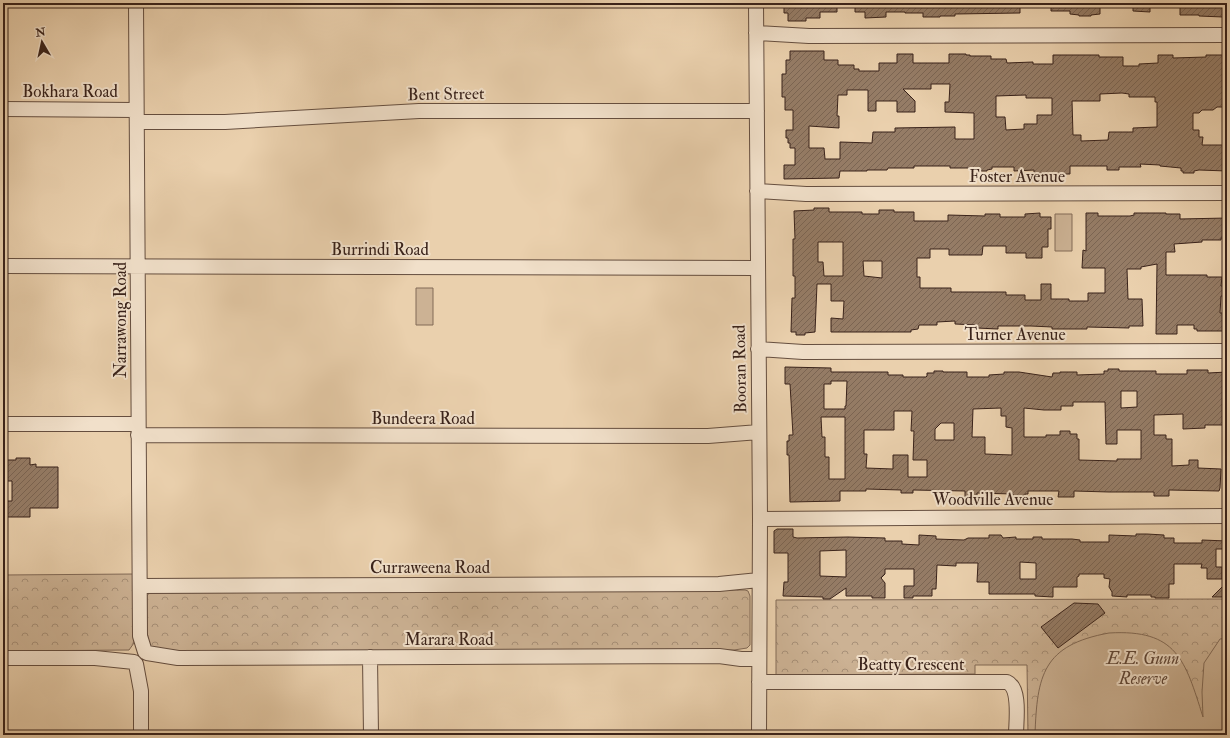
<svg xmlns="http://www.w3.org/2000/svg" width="1230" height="738" font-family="'IM FELL Double Pica',serif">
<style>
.forest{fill:url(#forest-crowns);stroke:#826a57}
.garden{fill:#ccb294;stroke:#826a57}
.building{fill:url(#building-hatch);stroke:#39221a;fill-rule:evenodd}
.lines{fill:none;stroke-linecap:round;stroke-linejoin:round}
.minor-casing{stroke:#654e3f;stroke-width:16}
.minor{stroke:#f1e0ca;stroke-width:14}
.labels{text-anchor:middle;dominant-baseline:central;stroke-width:4;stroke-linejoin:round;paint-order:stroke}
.street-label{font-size:17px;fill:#39221a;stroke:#f1e0ca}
.park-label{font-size:17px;font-style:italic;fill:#5e4638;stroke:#f1e0ca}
</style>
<defs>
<pattern id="forest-crowns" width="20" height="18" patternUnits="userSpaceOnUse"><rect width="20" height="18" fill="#ccb294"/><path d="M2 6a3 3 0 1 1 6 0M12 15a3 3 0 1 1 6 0" fill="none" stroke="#a79078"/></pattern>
<pattern id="building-hatch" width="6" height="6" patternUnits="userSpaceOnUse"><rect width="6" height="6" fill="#957c66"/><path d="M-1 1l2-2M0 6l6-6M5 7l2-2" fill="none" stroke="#7b6553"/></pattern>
</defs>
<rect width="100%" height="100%" fill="#ead0ad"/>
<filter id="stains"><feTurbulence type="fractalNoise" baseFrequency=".005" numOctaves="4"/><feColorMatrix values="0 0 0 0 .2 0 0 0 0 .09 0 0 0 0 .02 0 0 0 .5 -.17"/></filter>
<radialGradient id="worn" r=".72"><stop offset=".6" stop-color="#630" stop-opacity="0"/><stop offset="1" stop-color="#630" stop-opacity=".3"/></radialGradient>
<!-- forest -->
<path class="forest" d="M134,574V643L129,650L3,651V575Z
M745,590L748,591L750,596V645L747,648L734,650L165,653L150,649L147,633V596L149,593Z
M1227,599V735H1028L1027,665H975V674L776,675V600Z"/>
<!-- garden -->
<path class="garden" d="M1055,214H1072V251H1055Z
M416,288H433V325H416Z
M1109,633C1177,629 1185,660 1203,717L1202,692L1204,663L1220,639L1227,638V735H1035C1037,675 1043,645 1109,633Z"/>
<!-- building -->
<path class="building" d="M784,3H837V12H820V18H806V21H788V13H784Z
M855,3H1020V13L955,14V16H940V17H923V13H905V12H886V17L865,18V12H855Z
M1051,3H1100V14L1091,15V16H1079V15L1070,14V11H1051Z
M1133,3H1150V12L1133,11Z
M1180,3H1227V11H1223V17L1199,16V15H1180Z
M790,51H824V60H838V65H854V69H859V71H879V63H897V54H913V63H949V54H966V55H970V56H991V59H1006L1007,63L1033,62V64H1053V55H1099V57H1123V66H1139V64L1158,63V55H1173V58L1206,57V55H1227L1226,107H1217L1213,110H1202L1199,113H1193V130H1199V137H1203L1202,145H1227V171L1199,170L1194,171V173H1183V171H1181V168L1160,166V165L1140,164L1141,167H1119V170H1107V166H1070V174H1050L1034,173V170L1014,171V167H992V169L987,170V171H975V168H950V166H914V168H888L887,170H867V171H840L839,178L784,179V165H795V148H790V143H788V138H786V130H793V110H785V97H782V74H786V60H790ZM931,84H950L949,102H945V112L974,113V139H955V127L895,128V132H873L872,143L840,142V159H825L824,148H809V126L839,128V116H837L838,95H847V90H868V111H876V101H897V112H915V101L903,89H931ZM1122,93L1129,94V97H1155V102H1157V127L1133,128V132H1109L1108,140L1081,141V135H1073L1072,101H1100V94ZM1026,95V98H1052V115H1037V124H1024V129L1006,130L1005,117H996V96Z
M814,208H829V212H862V214H879V210H894V212H914V221H948V215L985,216V214H1000V217H1025V214L1040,213V217H1051V229H1048V247H1042V258H1026V253H1006V246H983L982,255H949V249H930V258H917V277H920V288H951V292H1006V295H1025V300H1041V284H1051V299H1069V301H1088V293H1105V268H1082L1083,250L1086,251V213H1098V216H1130L1134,215V213H1166V214H1180V219L1227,218V238H1221V240H1202V242L1174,244L1175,252H1166V275H1207V277H1222L1221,286H1227V296H1221L1220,313H1227V331H1197V329H1194V325H1177V334H1156L1157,264L1141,267V269H1127L1128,299H1142L1143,326H1129V328L1087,327V329H1052V327L1031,326H998V329L977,328V325L955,324V321L937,322V325H919L918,329L911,330V332H831V318L843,319L844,301H831V284H817L815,332L805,333V335H796V332H791L792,298H795V276H793V239H795L794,211L814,210ZM818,242H843V276H824L823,262H818ZM863,261H882V278L864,276Z
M785,367L831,368V372H888V375H903V377H926L927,376V373H934V371H943V372H967V377H989V375L1004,374V372H1019L1052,377L1053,373H1060V372H1077V375L1104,374V371H1108V369H1119V371H1156V374H1187V370H1208V373L1227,372V425H1205V428L1183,429V414L1154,415V435H1166V439H1172V466L1189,465V460H1198V468L1221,469L1220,488L1219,491L1169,490V496H1154V492H1109L1074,491V497H1058L1059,491H1028V494H1025V496H1013V494L977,493V498H965V491L913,490V493H901V490L866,489V491H840V501L790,502L789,455H787V441H789V435H793L790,384H785ZM831,381H847L846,406H845V409H824V384H831ZM1121,391H1137V407L1121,408ZM1073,402H1105L1106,444H1117V430H1141V459H1117V461L1079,460V439H1077V434H1070V431H1060V435H1046V437H1024V408L1044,410H1061V406H1073ZM1001,408V416H1006V427L1012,428V455L985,454V437H972L973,409ZM894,411H912L911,431H914L913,460H927V477H908V455H893V469L866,468L867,454H864V430H894ZM821,417H845V479H829V457H825V437H822ZM941,423H954V440H935V429Z
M16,458H30V465L36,464V467H58V508H30V517H3V501H12V481H3V460H16Z
M777,529H793V537L797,538L848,537L885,538V541H902V544L919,545V535L936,536V539L964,540L968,538H989V535H1001L1003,538L1016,537V539H1033V537H1042V539H1072L1080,540V542H1109V535L1136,536V534H1147L1164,535V538H1174V543H1202V540L1227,541V549H1216V567H1222V579H1207V568H1201L1202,564H1174V584H1169V598H1155V597H1151V595H1127V597L1112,596V592L1109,587L1110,579L1104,578V574H1079V576L1077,577V587H1053V597L1035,596V594H989V582H977L978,563H956V566L937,565L936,589H932V596H913V598H904V586H914V569H885V574L881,578L885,583V598H872V596H846V588L830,599H823V597L783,596L784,582H788V553H774V531ZM846,550V577L820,576V551ZM1020,562L1036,563V579H1020Z
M1227,582V597H1212Z
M1074,603L1098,604L1105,613L1058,648L1041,627Z"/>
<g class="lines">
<!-- minor casing -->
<g class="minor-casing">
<path id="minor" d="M136,3L140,636L145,652
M756,3L760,519L759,735
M756,33L809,36L1227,35
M3,109L136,110
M137,122H225L419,111H757
M757,191L806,194L1227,193
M3,266L758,268
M758,349L803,352L1227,351
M3,424H138
M138,435L708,436L759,432
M760,519L1227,516
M140,586L719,584L759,580
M147,653L178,658L719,656L741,659H759
M370,657L371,735
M3,658H95L134,662
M136,664L141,691V735
M759,682H1007C1021,688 1016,722 1016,735"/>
</g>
<!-- minor -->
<use href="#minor" class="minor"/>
</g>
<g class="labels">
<!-- street labels -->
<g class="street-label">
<text x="70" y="91">Bokhara Road</text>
<text transform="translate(446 94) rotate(-1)">Bent Street</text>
<text x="1017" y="176">Foster Avenue</text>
<text x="380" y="249">Burrindi Road</text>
<text transform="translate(120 320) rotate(-90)">Narrawong Road</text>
<text x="1015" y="334">Turner Avenue</text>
<text transform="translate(740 369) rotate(-91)">Booran Road</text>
<text x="423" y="418">Bundeera Road</text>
<text x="993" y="499">Woodville Avenue</text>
<text x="430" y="567">Curraweena Road</text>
<text x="449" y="639">Marara Road</text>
<text x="911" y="664">Beatty Crescent</text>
</g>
<!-- park labels -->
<g class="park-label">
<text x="1143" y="658">E.E. Gunn<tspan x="1143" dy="20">Reserve</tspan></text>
</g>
</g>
<!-- margin -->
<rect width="1230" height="738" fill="none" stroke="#ead0ad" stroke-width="16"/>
<rect x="4" y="4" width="1222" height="730" fill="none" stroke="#39221a" stroke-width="2"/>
<rect x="8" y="8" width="1214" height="722" fill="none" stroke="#39221a"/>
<!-- north arrow -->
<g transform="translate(42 42) rotate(351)" stroke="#f1e0ca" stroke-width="3" paint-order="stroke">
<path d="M0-3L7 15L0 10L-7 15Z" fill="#39221a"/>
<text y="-6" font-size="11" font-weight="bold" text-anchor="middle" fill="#39221a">N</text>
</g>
<rect width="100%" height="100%" filter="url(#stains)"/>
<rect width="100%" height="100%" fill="url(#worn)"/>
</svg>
